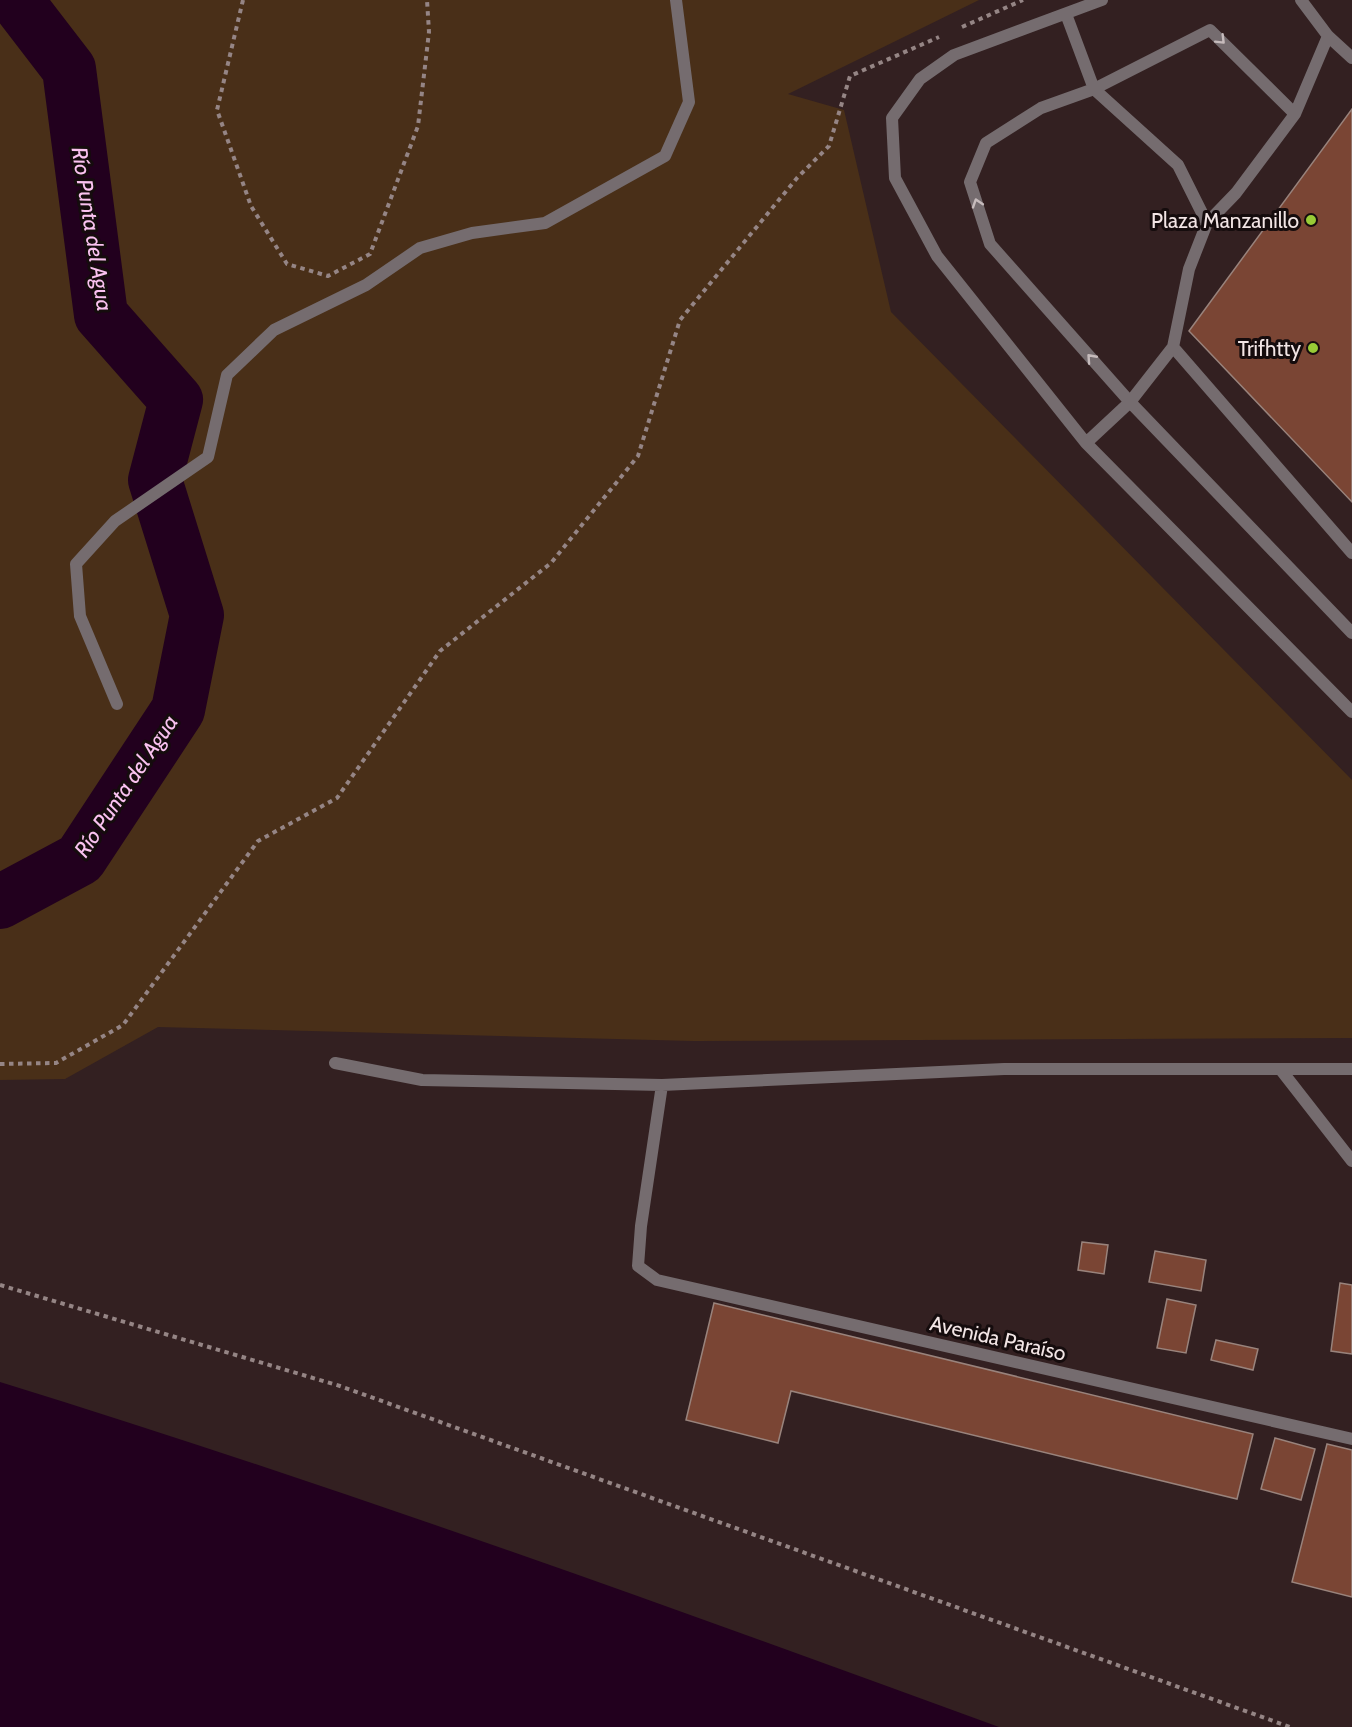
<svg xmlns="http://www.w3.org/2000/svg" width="1352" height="1727" font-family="Cabin,sans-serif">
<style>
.green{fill:#492f18}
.water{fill:#22001e}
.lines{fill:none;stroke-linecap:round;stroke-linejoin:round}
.river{stroke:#22001e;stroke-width:54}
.building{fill:#7a4534;stroke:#99837c;stroke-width:1.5}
.path{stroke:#958585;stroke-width:4;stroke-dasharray:4.5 4.5;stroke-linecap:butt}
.service{stroke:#756c6f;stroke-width:12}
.minor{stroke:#756c6f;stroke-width:12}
.oneway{stroke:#c6bbbc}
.poi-dot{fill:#98cb36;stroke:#150c0d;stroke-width:2}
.labels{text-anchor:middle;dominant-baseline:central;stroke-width:6;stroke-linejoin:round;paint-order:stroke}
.poi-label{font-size:21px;fill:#f2e5e5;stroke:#150c0d;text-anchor:end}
.street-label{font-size:21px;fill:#f2e5e5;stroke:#150c0d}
.water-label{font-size:22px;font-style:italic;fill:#fac2f0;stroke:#150c0d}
</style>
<rect width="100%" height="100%" fill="#332021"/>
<!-- green -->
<path class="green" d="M0,0H979L788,94L844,110L891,312L1352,780V1038L694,1041L158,1027L65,1079L0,1080Z"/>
<!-- water -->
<path class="water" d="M0,1382C337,1486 668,1606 999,1727H0Z"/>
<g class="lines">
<!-- river -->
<path class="river" d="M0,902L80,859L178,710L197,615L155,480L176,400L101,315L69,69L16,0"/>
</g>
<!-- building -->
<path class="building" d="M1352,109V502L1189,331Z
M1082,1242L1108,1245L1104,1274L1078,1270Z
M1155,1251L1206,1260L1201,1291L1149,1282Z
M1340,1283L1352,1285V1354L1331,1351Z
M1167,1299L1196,1305L1186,1353L1157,1348Z
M714,1303L1253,1434L1237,1499L791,1391L778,1443L686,1420Z
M1216,1340L1258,1349L1253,1370L1211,1360Z
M1275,1438L1315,1449L1301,1500L1261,1489Z
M1327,1444L1352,1450V1597L1292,1582Z"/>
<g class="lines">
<!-- path -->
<path class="path" d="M243,0L217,110L251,206L287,264L328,276L370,254L418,126L429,32L427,0
M962,27L1023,0
M0,1064L56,1063L123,1025L258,841L337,798L440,651L551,563L638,456L680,320L797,178L829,146L850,76L939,37
M0,1285L340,1386L1290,1727"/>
<!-- service -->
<path class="service" d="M1102,0L954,55L920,79L892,118L895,178L937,256L1086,443L1352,712
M1301,0L1328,36L1352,58
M1066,14L1094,89L1178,165L1207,223
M1295,114L1210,30L1094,89L1041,108L986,143L970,182L990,244L1130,402L1352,633
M1173,347L1352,553
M1086,443L1130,402L1173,347L1189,269L1207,223L1236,193L1295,114L1328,36
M117,704L80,616L76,564L115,521L208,457L227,375L274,330L366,285L420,248L472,233L545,223L665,156L689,102L676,0
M1281,1070L1352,1161"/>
<!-- minor -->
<path class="minor" d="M335,1063L422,1080L662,1085L1004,1069H1352
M662,1085L641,1226L638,1266L657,1280L1352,1439"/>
</g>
<!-- one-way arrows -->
<defs><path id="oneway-chevron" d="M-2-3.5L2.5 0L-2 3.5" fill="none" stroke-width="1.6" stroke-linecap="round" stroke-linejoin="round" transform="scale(1.5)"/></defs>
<g class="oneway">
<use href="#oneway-chevron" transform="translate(1221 40) rotate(45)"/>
<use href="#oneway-chevron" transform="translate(977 203) rotate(-108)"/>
<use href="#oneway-chevron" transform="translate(1091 358) rotate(-132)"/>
</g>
<!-- markers -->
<g class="poi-dot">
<circle cx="1311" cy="220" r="6"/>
<circle cx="1313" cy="348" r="6"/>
</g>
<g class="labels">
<!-- poi labels -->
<g class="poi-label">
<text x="1299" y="220">Plaza Manzanillo</text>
<text x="1301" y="348">Trifhtty</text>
</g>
<!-- street labels -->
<g class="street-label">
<text transform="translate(998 1338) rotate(13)">Avenida Paraíso</text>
</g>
<!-- water labels -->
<g class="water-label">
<text transform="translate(92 229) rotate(81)">Río Punta del Agua</text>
<text transform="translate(126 786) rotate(-56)">Río Punta del Agua</text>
</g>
</g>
</svg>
